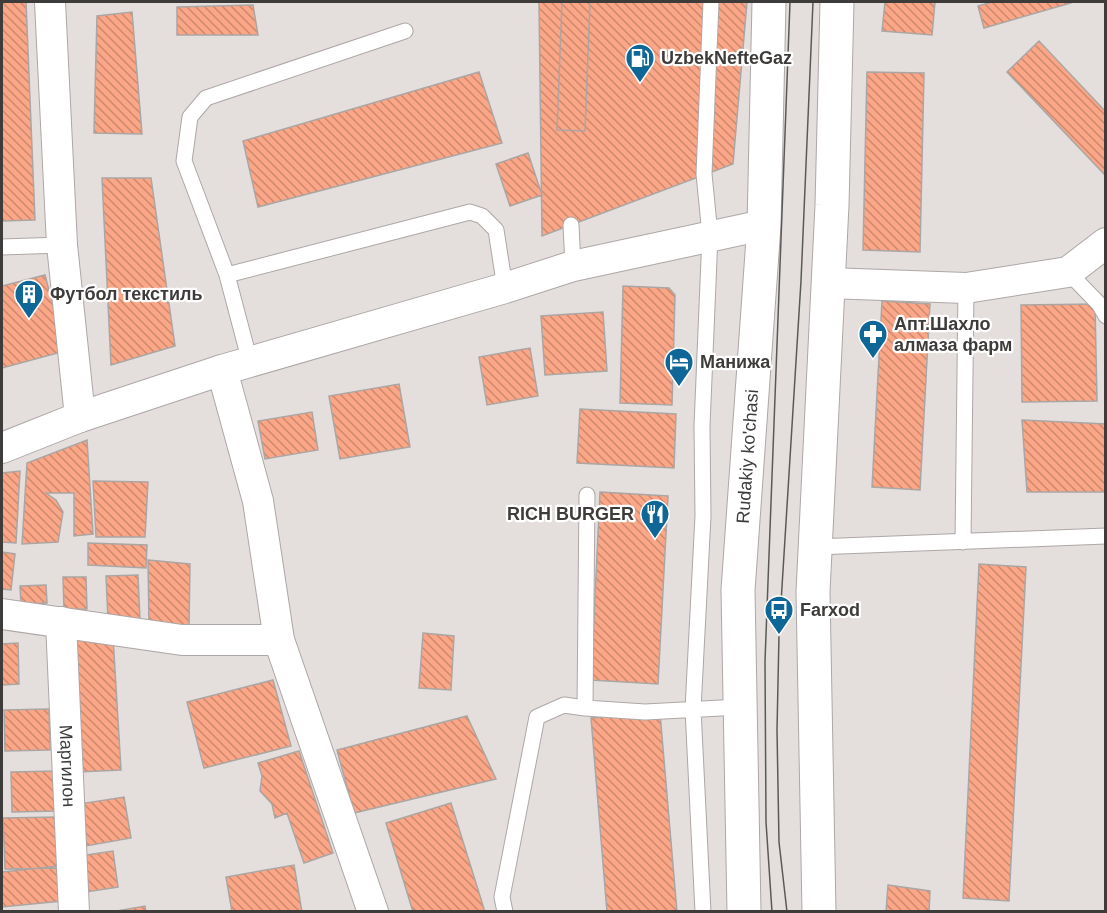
<svg xmlns="http://www.w3.org/2000/svg" width="1107" height="913" font-family="Arial,sans-serif">
<style>
.building{fill:url(#building-back-hatch);stroke:#aba6a4;stroke-width:1.5}
.lines{fill:none;stroke-linecap:round;stroke-linejoin:round}
.lane-casing{stroke:#ada7a6;stroke-width:17}
.street-casing{stroke:#ada7a6;stroke-width:32}
.primary-casing{stroke:#ada7a6;stroke-width:35}
.lane{stroke:#fff;stroke-width:15}
.street{stroke:#fff;stroke-width:30}
.primary{stroke:#fff;stroke-width:33}
.tram{stroke:#5b5957;stroke-width:1.5}
.labels{text-anchor:middle;dominant-baseline:central;stroke-width:4.5;stroke-linejoin:round;paint-order:stroke}
.poi-label{font-size:18px;font-weight:bold;fill:#3e3c3b;stroke:#fff;text-anchor:start}
.street-label{font-size:18px;fill:#3e3c3b;stroke:#fff}
</style>
<defs>
<pattern id="building-back-hatch" width="6" height="6" patternUnits="userSpaceOnUse" patternTransform="scale(1.5)"><rect width="6" height="6" fill="#fba787"/><path d="M-1 5l2 2M0 0l6 6M5-1l2 2" fill="none" stroke="#cd8970"/></pattern>
</defs>
<rect width="100%" height="100%" fill="#e4dfdd"/>
<!-- building -->
<path class="building" d="M2,2H26L35,220L2,221Z
M539,2H747L733,164L542,236Z
M562,2H590L585,131L557,130Z
M885,2H935L932,35L882,31Z
M992,2H1070L1071,3L984,28L978,6Z
M253,5L258,35H177V7Z
M132,12L142,134L94,133L97,16Z
M1039,41L1106,112V176L1007,72Z
M479,72L502,143L258,207L243,141Z
M867,72L924,73L920,252L863,250Z
M528,153L542,195L510,206L496,164Z
M102,178H151L175,346L111,365Z
M45,275L65,351L2,368V286Z
M623,286L669,288L675,295L672,405L620,403Z
M882,301L930,304L920,490L872,487Z
M1095,304L1097,401L1022,402L1021,305Z
M603,312L607,371L545,375L541,316Z
M530,348L538,396L487,405L479,357Z
M399,384L410,447L340,459L329,396Z
M580,409L676,414L674,468L577,463Z
M312,412L318,450L265,459L258,421Z
M1022,420L1106,424V492H1027Z
M87,440L93,534L74,536V493H46L56,500L63,512L58,542L22,544L27,463Z
M20,471L16,543L2,542V473Z
M93,481L148,482L145,537H96Z
M600,492L668,496L658,684L591,680Z
M88,543L147,545L146,568L88,565Z
M2,552L15,554L11,590L2,589Z
M148,560L190,564L189,628L149,627Z
M979,564L1026,567L1009,901L963,898Z
M138,575L140,620H108L106,576Z
M63,577H86L87,609L64,610Z
M46,585L47,603L21,604L20,586Z
M72,630L113,637L121,770L78,772Z
M423,633L454,636L451,690L419,688Z
M18,643L19,684L2,685V644Z
M273,680L291,746L204,768L187,702Z
M49,709L50,750L5,751L4,710Z
M660,713L677,912H607L591,718Z
M467,716L496,779L354,813L337,750Z
M299,751L333,853L304,863L287,813L275,818L272,804L260,791L262,776L258,763Z
M56,771L57,811L12,812L11,772Z
M124,797L131,838L86,846L79,804Z
M451,803L485,912H413L386,823Z
M57,817L58,868L5,869L3,818Z
M113,851L118,887L86,892L80,856Z
M294,865L302,912H232L226,877Z
M59,866L62,901L2,907V872Z
M888,885L930,891L929,912H886Z
M145,906L146,912H111Z"/>
<g class="lines">
<!-- lane casing -->
<g class="lane-casing">
<path id="lane" d="M571,225L573,266
M2,247L62,245
M1068,272L1099,304L1106,316
M227,275L470,212L482,216L496,230L505,288
M250,362L227,275L184,161L190,117L206,98L405,31
M963,542L966,288
M815,547L1106,536
M585,708L587,495
M505,912L502,897L537,717L564,705L585,708L645,712L740,707
M703,912L693,709L703,516L702,426L710,235L704,174L711,2"/>
</g>
<!-- street casing -->
<g class="street-casing">
<g id="street">
<path d="M50,2L62,245L80,417"/>
<path d="M828,283L966,288L1068,272L1106,243"/>
<path d="M222,370L258,501L279,640L373,912"/>
<path d="M2,448L80,417L222,370L505,288L573,266L764,225"/>
<path d="M2,614L182,640H279"/>
<path id="s1" d="M61,622L74,912"/>
</g>
</g>
<!-- primary casing -->
<g class="primary-casing">
<g id="primary">
<path id="s2" d="M744,912L738,590L764,225L769,2"/>
<path d="M819,912L813,592L832,205L837,2"/>
</g>
</g>
<!-- lane -->
<use href="#lane" class="lane"/>
<!-- street -->
<use href="#street" class="street"/>
<!-- primary -->
<use href="#primary" class="primary"/>
<!-- tram -->
<path class="tram" d="M772,912L766,822L765,661L790,2
M787,912L779,842L777,730L779,635L801,281L813,2"/>
</g>
<!-- icons -->
<defs>
<g id="fuel-pin" transform="scale(1.5)"><path d="M0 17L-7.5 6A9.5 9.5 0 1 1 7.5 6Z" fill="#0f6797" stroke="#fff"/><path d="M-5.5-6h7V0h2V4h1.3V-2.5L3-4.5l.8-.8L6-3V5H2.5V1h-1V6h-7ZM-4.2-4.7v3.2H.2V-4.7Z" fill="#fff"/></g>
<g id="building-pin" transform="scale(1.5)"><path d="M0 17L-7.5 6A9.5 9.5 0 1 1 7.5 6Z" fill="#0f6797" stroke="#fff"/><path d="M-4-6H4V6H1V3H-1V6H-4ZM-2.5-4.3h1.7v1.8h-1.7ZM.8-4.3h1.7v1.8H.8ZM-2.5-1h1.7V.8h-1.7ZM.8-1h1.7V.8H.8Z" fill="#fff"/></g>
<g id="pharmacy-pin" transform="scale(1.5)"><path d="M0 17L-7.5 6A9.5 9.5 0 1 1 7.5 6Z" fill="#0f6797" stroke="#fff"/><path d="M-2-6h4v4h4v4h-4v4h-4v-4h-4v-4h4Z" fill="#fff"/></g>
<g id="hotel-pin" transform="scale(1.5)"><path d="M0 17L-7.5 6A9.5 9.5 0 1 1 7.5 6Z" fill="#0f6797" stroke="#fff"/><path d="M-6-4.5h1.5V1H6V5H4.5V3h-9V5H-6ZM-4 0a1.8 1.8 0 1 1 3.6 0ZM.5 0V-2.5h3Q6-2.5 6 0Z" fill="#fff"/></g>
<g id="restaurant-pin" transform="scale(1.5)"><path d="M0 17L-7.5 6A9.5 9.5 0 1 1 7.5 6Z" fill="#0f6797" stroke="#fff"/><path d="M-5-6h1v4h1v-4h1v4h1v-4h1v5L-1.5 .5V6h-2V.5L-5-1ZM5-6V6H3V1.5H1.5Q1.5-4 5-6Z" fill="#fff"/></g>
<g id="bus-pin" transform="scale(1.5)"><path d="M0 17L-7.5 6A9.5 9.5 0 1 1 7.5 6Z" fill="#0f6797" stroke="#fff"/><path d="M-5-6H5V4H4V6H2V4H-2V6H-4V4H-5ZM-3.5-4V0h7V-4ZM-3.5 1.2v1.5H-2V1.2ZM2 1.2v1.5H3.5V1.2Z" fill="#fff"/></g>
</defs>
<g fill-rule="evenodd">
<use href="#fuel-pin" x="640" y="58"/>
<use href="#building-pin" x="29" y="294"/>
<use href="#pharmacy-pin" x="873" y="334"/>
<use href="#hotel-pin" x="679" y="362"/>
<use href="#restaurant-pin" x="655" y="514"/>
<use href="#bus-pin" x="779" y="610"/>
</g>
<g class="labels">
<!-- poi labels -->
<g class="poi-label">
<text x="661" y="58">UzbekNefteGaz</text>
<text x="50" y="294">Футбол текстиль</text>
<text x="894" y="324">Апт.Шахло<tspan x="894" dy="21">алмаза фарм</tspan></text>
<text x="700" y="362">Манижа</text>
<text x="634" y="514" text-anchor="end">RICH BURGER</text>
<text x="800" y="610">Farxod</text>
</g>
<!-- street labels -->
<g class="street-label">
<text stroke="none"><textPath href="#s2" startOffset="456">Rudakiy ko'chasi</textPath></text>
<text stroke="none"><textPath href="#s1" startOffset="144">Маргилон</textPath></text>
</g>
</g>
<!-- border -->
<rect width="1107" height="913" fill="none" stroke="#3e3c3b" stroke-width="6"/>
</svg>
